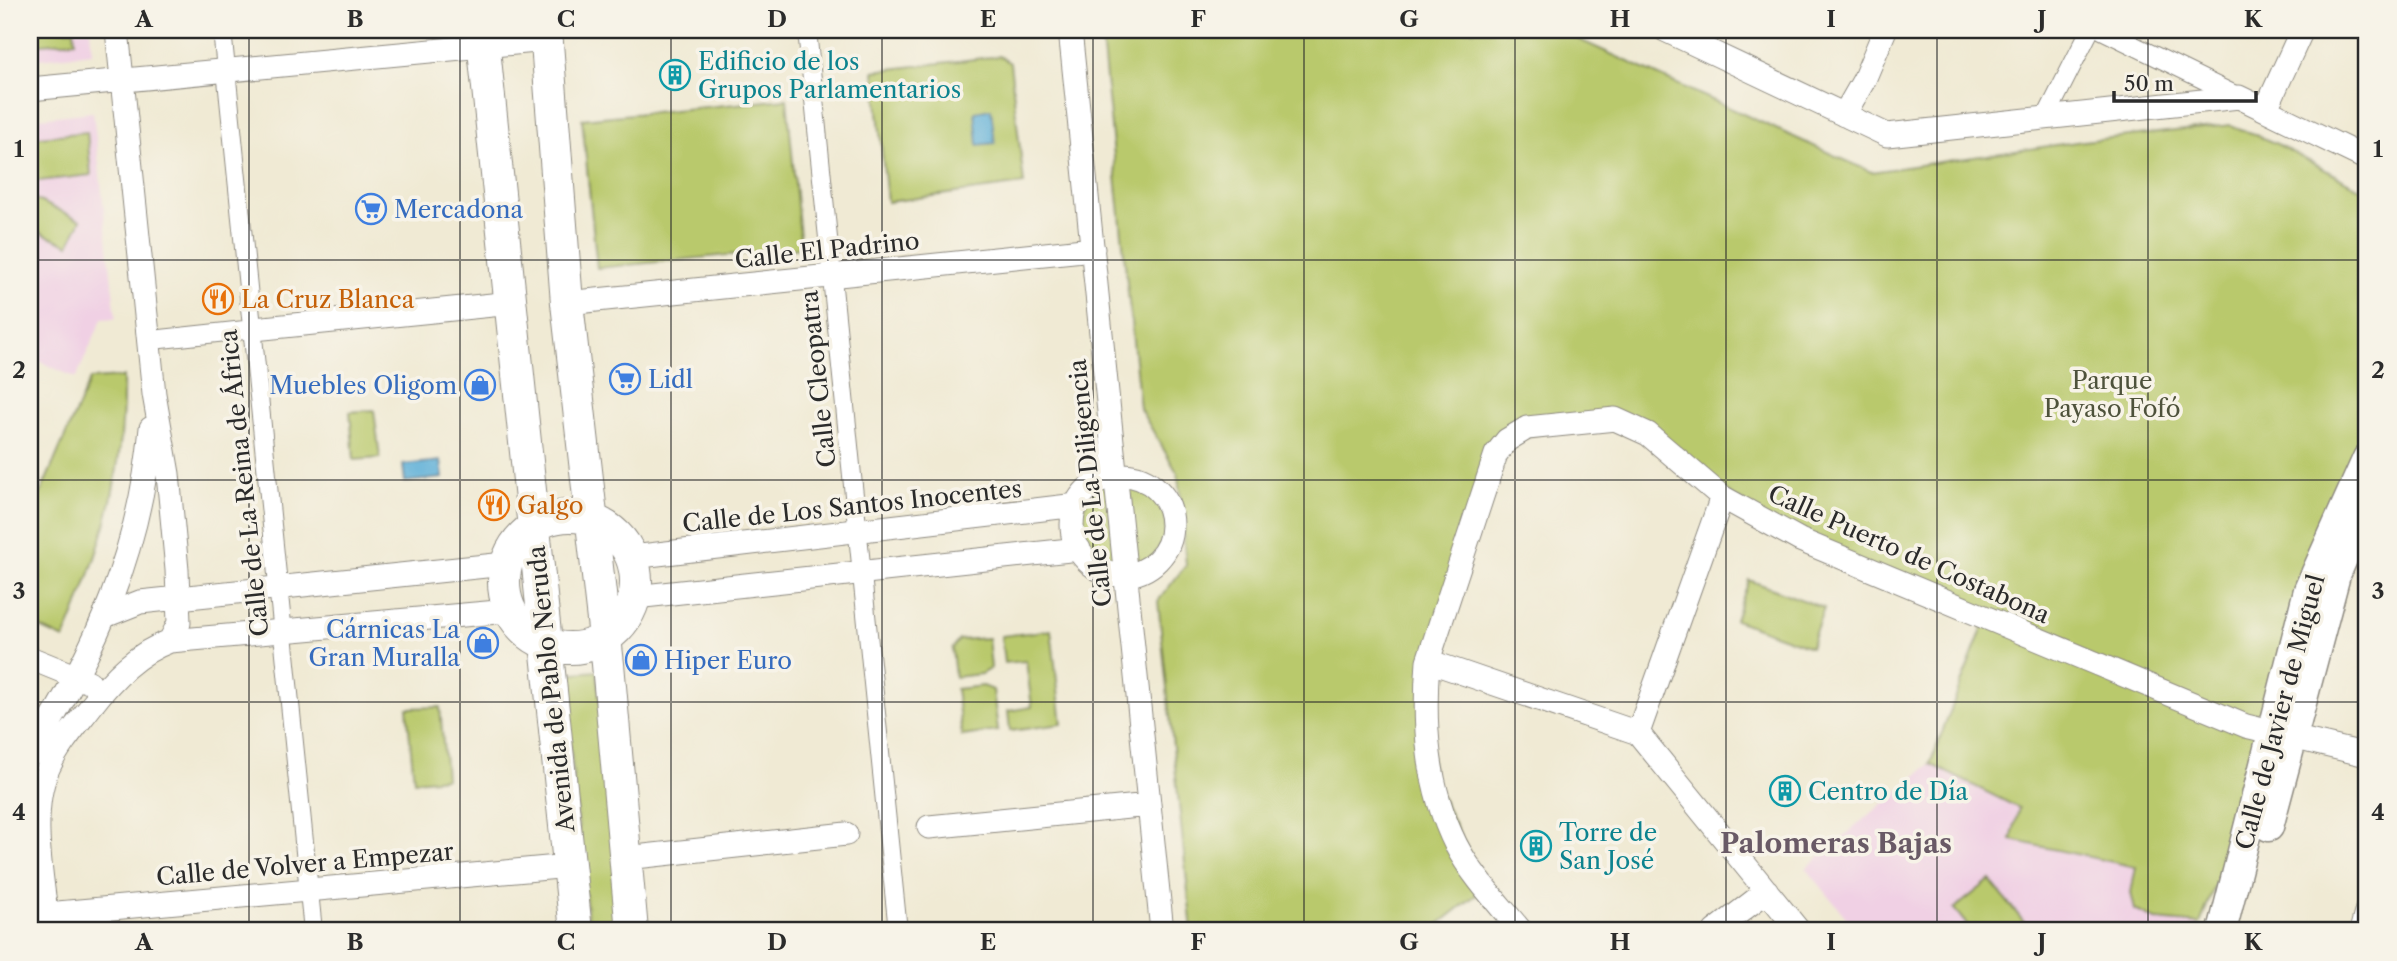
<svg xmlns="http://www.w3.org/2000/svg" width="2397" height="961" font-family="'Libre Caslon Text',serif">
<style>
.built{fill:#f0d0e4}
.green{fill:#b9c96c;stroke:#727a4c;stroke-width:2}
.water{fill:#5cafd8;stroke:#446d82;stroke-width:2}
.lines{fill:none;stroke-linecap:round;stroke-linejoin:round}
.pedestrian-casing{stroke:#8e8a80;stroke-width:20}
.minor-casing{stroke:#8e8a80;stroke-width:25}
.tertiary-casing{stroke:#8e8a80;stroke-width:31}
.secondary-casing{stroke:#8e8a80;stroke-width:34}
.pedestrian{stroke:#fff;stroke-width:18}
.minor{stroke:#fff;stroke-width:23}
.tertiary{stroke:#fff;stroke-width:28}
.secondary{stroke:#fff;stroke-width:32}
.grid{fill:none;stroke:#2b2b2b;stroke-width:2;stroke-opacity:0.55}
.labels{text-anchor:middle;dominant-baseline:central;stroke-width:7;stroke-linejoin:round;paint-order:stroke}
.culture-label{font-size:24px;fill:#0d838f;stroke:#f7f3e8;text-anchor:start}
.shop-label{font-size:24px;fill:#366cbe;stroke:#f7f3e8;text-anchor:start}
.street-label{font-size:24px;fill:#2b2b2b;stroke:#f7f3e8}
.food-label{font-size:24px;fill:#c56008;stroke:#f7f3e8;text-anchor:start}
.park-label{font-size:24px;fill:#4e523b;stroke:#f7f3e8}
.quarter-label{font-size:28px;font-weight:bold;fill:#695a66;stroke:#f7f3e8}
.neatline{fill:none;stroke:#2b2b2b;stroke-width:2.5}
.grid-label{font-size:23px;text-anchor:middle;font-weight:bold;fill:#2b2b2b}
</style>
<rect width="100%" height="100%" fill="#f7f3e8"/>
<filter id="ink" filterUnits="userSpaceOnUse"><feTurbulence type="fractalNoise" baseFrequency=".0143" numOctaves="2"/><feDisplacementMap in="SourceGraphic" scale="14" xChannelSelector="R" yChannelSelector="G"/><feConvolveMatrix kernelMatrix="1 2 1 2 8 2 1 2 1" color-interpolation-filters="sRGB"/></filter>
<filter id="wash" filterUnits="userSpaceOnUse"><feTurbulence type="fractalNoise" baseFrequency=".00686" numOctaves="4" result="noise"/><feDisplacementMap in="SourceGraphic" scale="28" xChannelSelector="R" yChannelSelector="G"/><feGaussianBlur stdDeviation="1.57" result="paint"/><feColorMatrix in="noise" values="0 0 0 0 0 0 0 0 0 0 0 0 0 0 0 0 0 1.4 0 .05"/><feComposite in="paint" operator="in"/></filter>
<g filter="url(#wash)">
<rect width="100%" height="100%" fill="#f0ead4"/>
<!-- built -->
<path class="built" d="M30,30H90L92,53L30,60Z
M93,112L116,318L102,319L76,378L30,357V119Z
M1930,764L2019,808L2011,841L2136,867L2131,893L2156,920L2200,924L2196,931H1857L1806,868Z"/>
<!-- green -->
<path class="green" d="M30,30H74L75,41L30,45Z
M1101,30H1558L1871,172L2083,141L2231,125L2277,144L2367,192V458L2272,734L2200,924L2156,920L2135,910L2131,893L2136,867L2011,840L2019,808L1930,764L1987,616L1800,540L1615,419L1506,440L1428,661L1432,779L1486,887L1430,931H1192L1158,601L1186,565L1178,474L1140,409Z
M1000,56L1010,63L1024,184L887,202L874,71Z
M787,99L801,248L597,268L582,119Z
M87,132L91,175L30,182V138Z
M30,197L81,220L69,245L30,228Z
M123,377C125,475 102,550 64,639L30,623V517L90,379Z
M374,410L380,458L354,460L350,412Z
M1129,483C1174,489 1179,552 1136,566Z
M1103,486L1109,487L1117,566C1086,569 1072,530 1084,506C1088,497 1095,492 1103,486Z
M1749,580L1824,608L1810,647L1735,620Z
M1051,630L1062,724L1010,731L1008,711L1032,707L1026,661L1004,663L1001,636Z
M988,638L991,668L981,674L955,677L952,649L959,640Z
M597,671L622,931H589L563,674Z
M983,686L993,690L998,731L962,736L956,689Z
M440,707L446,778L414,781L407,708Z
M1990,880L2031,931H1972L1954,909Z"/>
<!-- water -->
<path class="water" d="M991,109L995,143L978,145L975,112Z
M441,461L443,478L405,482L403,465Z"/>
</g>
<g filter="url(#ink)">
<g class="lines">
<!-- pedestrian casing -->
<g class="pedestrian-casing">
<path id="pedestrian" d="M222,30L313,931
M807,30L898,931
M2102,30L2239,97
M2045,119L2090,30
M161,339L254,329"/>
</g>
<!-- minor casing -->
<g class="minor-casing">
<path id="minor" d="M117,30L154,394L168,474L177,570L179,623L170,641
M1070,30L1162,931
M1665,30L1887,135L2239,97L2367,159
M30,89L547,40
M2266,109L2302,30
M1844,115L1864,80L1885,30
M567,303L1093,249
M254,329L512,303
M1072 525a50 50 0 1 1 100 0a50 50 0 1 1-100 0Z
M1722,497L1638,733L1799,931
M632,557L1077,505
M635,597L1079,549
M107,615L140,602L505,564
M30,658L89,682
M1428,661L1638,733
M30,755C96,651 140,551 151,428
M929,827L1149,805
M626,858L846,834
M47,914L569,866
M48,931C44,884 28,816 47,771C57,747 76,726 92,705C113,678 137,653 170,641L509,611
M1521,931C1499,904 1472,876 1456,845C1427,787 1423,725 1428,661L1496,454L1507,440L1527,428L1615,419L1648,434L1722,497L1800,540L2246,726L2367,755
M1715,931L1767,891
M2361,931L2367,909"/>
</g>
<!-- tertiary casing -->
<g class="tertiary-casing">
<path id="tertiary" d="M2269,827L2336,575L2367,504
M2222,931L2308,590L2367,458"/>
</g>
<!-- secondary casing -->
<g class="secondary-casing">
<path id="secondary" d="M482,30L576,931
M546,30L567,303L608,664L632,931
M504 582a66 66 0 1 1 132 0a66 66 0 1 1-132 0Z"/>
</g>
<!-- pedestrian -->
<use href="#pedestrian" class="pedestrian"/>
<!-- minor -->
<use href="#minor" class="minor"/>
<!-- tertiary -->
<use href="#tertiary" class="tertiary"/>
<!-- secondary -->
<use href="#secondary" class="secondary"/>
</g>
</g>
<!-- grid -->
<path class="grid" d="M249,30V931M460,30V931M671,30V931M882,30V931M1093,30V931M1304,30V931M1515,30V931M1726,30V931M1937,30V931M2148,30V931M30,260H2367M30,480H2367M30,702H2367"/>
<!-- icons -->
<defs>
<g id="building-ring" transform="scale(1.575)"><circle r="9.5" fill="#f7f3e8" stroke="#0f9aa8" stroke-width="1.5"/><path d="M-4-6H4V6H1V3H-1V6H-4ZM-2.5-4.3h1.7v1.8h-1.7ZM.8-4.3h1.7v1.8H.8ZM-2.5-1h1.7V.8h-1.7ZM.8-1h1.7V.8H.8Z" fill="#0f9aa8"/></g>
<g id="supermarket-ring" transform="scale(1.575)"><circle r="9.5" fill="#f7f3e8" stroke="#3f7fe0" stroke-width="1.5"/><path d="M-6-5.5h2.5l.6 2H6L4.5 2H-2.5L-4.4-4H-6ZM-1.5 3.2a1.3 1.3 0 1 0 .1 0ZM3 3.2a1.3 1.3 0 1 0 .1 0Z" fill="#3f7fe0"/></g>
<g id="restaurant-ring" transform="scale(1.575)"><circle r="9.5" fill="#f7f3e8" stroke="#e8710a" stroke-width="1.5"/><path d="M-5-6h1v4h1v-4h1v4h1v-4h1v5L-1.5 .5V6h-2V.5L-5-1ZM5-6V6H3V1.5H1.5Q1.5-4 5-6Z" fill="#e8710a"/></g>
<g id="shop-ring" transform="scale(1.575)"><circle r="9.5" fill="#f7f3e8" stroke="#3f7fe0" stroke-width="1.5"/><path d="M-5-2.5h2.3a2.7 3.5 0 0 1 5.4 0H5L5.5 6h-11ZM-1.5-2.5h3a1.5 2.3 0 0 0-3 0Z" fill="#3f7fe0"/></g>
</defs>
<g fill-rule="evenodd">
<use href="#building-ring" x="675" y="75"/>
<use href="#supermarket-ring" x="371" y="209"/>
<use href="#restaurant-ring" x="218" y="299"/>
<use href="#supermarket-ring" x="625" y="379"/>
<use href="#shop-ring" x="480" y="385"/>
<use href="#restaurant-ring" x="494" y="505"/>
<use href="#shop-ring" x="483" y="643"/>
<use href="#shop-ring" x="641" y="660"/>
<use href="#building-ring" x="1785" y="791"/>
<use href="#building-ring" x="1536" y="846"/>
</g>
<g class="labels">
<!-- culture labels -->
<g class="culture-label">
<text x="698" y="61">Edificio de los<tspan x="698" dy="28">Grupos Parlamentarios</tspan></text>
<text x="1808" y="791">Centro de Día</text>
<text x="1559" y="832">Torre de<tspan x="1559" dy="28">San José</tspan></text>
</g>
<!-- shop labels -->
<g class="shop-label">
<text x="394" y="209">Mercadona</text>
<text x="648" y="379">Lidl</text>
<text x="457" y="385" text-anchor="end">Muebles Oligom</text>
<text x="460" y="629" text-anchor="end">Cárnicas La<tspan x="460" dy="28">Gran Muralla</tspan></text>
<text x="664" y="660">Hiper Euro</text>
</g>
<!-- street labels -->
<g class="street-label">
<text transform="translate(827 250) rotate(-6)">Calle El Padrino</text>
<text transform="translate(818 379) rotate(-96)">Calle Cleopatra</text>
<text transform="translate(244 483) rotate(-96)">Calle de La Reina de África</text>
<text transform="translate(1090 483) rotate(-96)">Calle de La Diligencia</text>
<text transform="translate(852 506) rotate(-6)">Calle de Los Santos Inocentes</text>
<text transform="translate(1909 554) rotate(24)">Calle Puerto de Costabona</text>
<text transform="translate(551 689) rotate(-96)">Avenida de Pablo Neruda</text>
<text transform="translate(2280 712) rotate(-75)">Calle de Javier de Miguel</text>
<text transform="translate(305 864) rotate(-5)">Calle de Volver a Empezar</text>
</g>
<!-- food labels -->
<g class="food-label">
<text x="241" y="299">La Cruz Blanca</text>
<text x="517" y="505">Galgo</text>
</g>
<!-- park labels -->
<g class="park-label">
<text x="2112" y="380">Parque<tspan x="2112" dy="28">Payaso Fofó</tspan></text>
</g>
<!-- quarter labels -->
<g class="quarter-label">
<text x="1836" y="843">Palomeras Bajas</text>
</g>
</g>
<!-- margin -->
<rect width="2397" height="961" fill="none" stroke="#f7f3e8" stroke-width="77"/>
<!-- scale -->
<path d="M2114 91v10h142v-10" fill="none" stroke="#2b2b2b" stroke-width="3.5"/>
<text x="2124" y="91" font-size="21" fill="#2b2b2b" stroke="#f7f3e8" stroke-width="5" paint-order="stroke">50 m</text>
<rect x="38" y="38" width="2320" height="884" class="neatline"/>
<g class="grid-label">
<text x="144" y="27">A</text>
<text x="355" y="27">B</text>
<text x="566" y="27">C</text>
<text x="777" y="27">D</text>
<text x="988" y="27">E</text>
<text x="1198" y="27">F</text>
<text x="1409" y="27">G</text>
<text x="1620" y="27">H</text>
<text x="1831" y="27">I</text>
<text x="2042" y="27">J</text>
<text x="2253" y="27">K</text>
<text x="19" y="157">1</text>
<text x="2378" y="157">1</text>
<text x="19" y="378">2</text>
<text x="2378" y="378">2</text>
<text x="19" y="599">3</text>
<text x="2378" y="599">3</text>
<text x="19" y="820">4</text>
<text x="2378" y="820">4</text>
<text x="144" y="950">A</text>
<text x="355" y="950">B</text>
<text x="566" y="950">C</text>
<text x="777" y="950">D</text>
<text x="988" y="950">E</text>
<text x="1198" y="950">F</text>
<text x="1409" y="950">G</text>
<text x="1620" y="950">H</text>
<text x="1831" y="950">I</text>
<text x="2042" y="950">J</text>
<text x="2253" y="950">K</text>
</g>
</svg>
